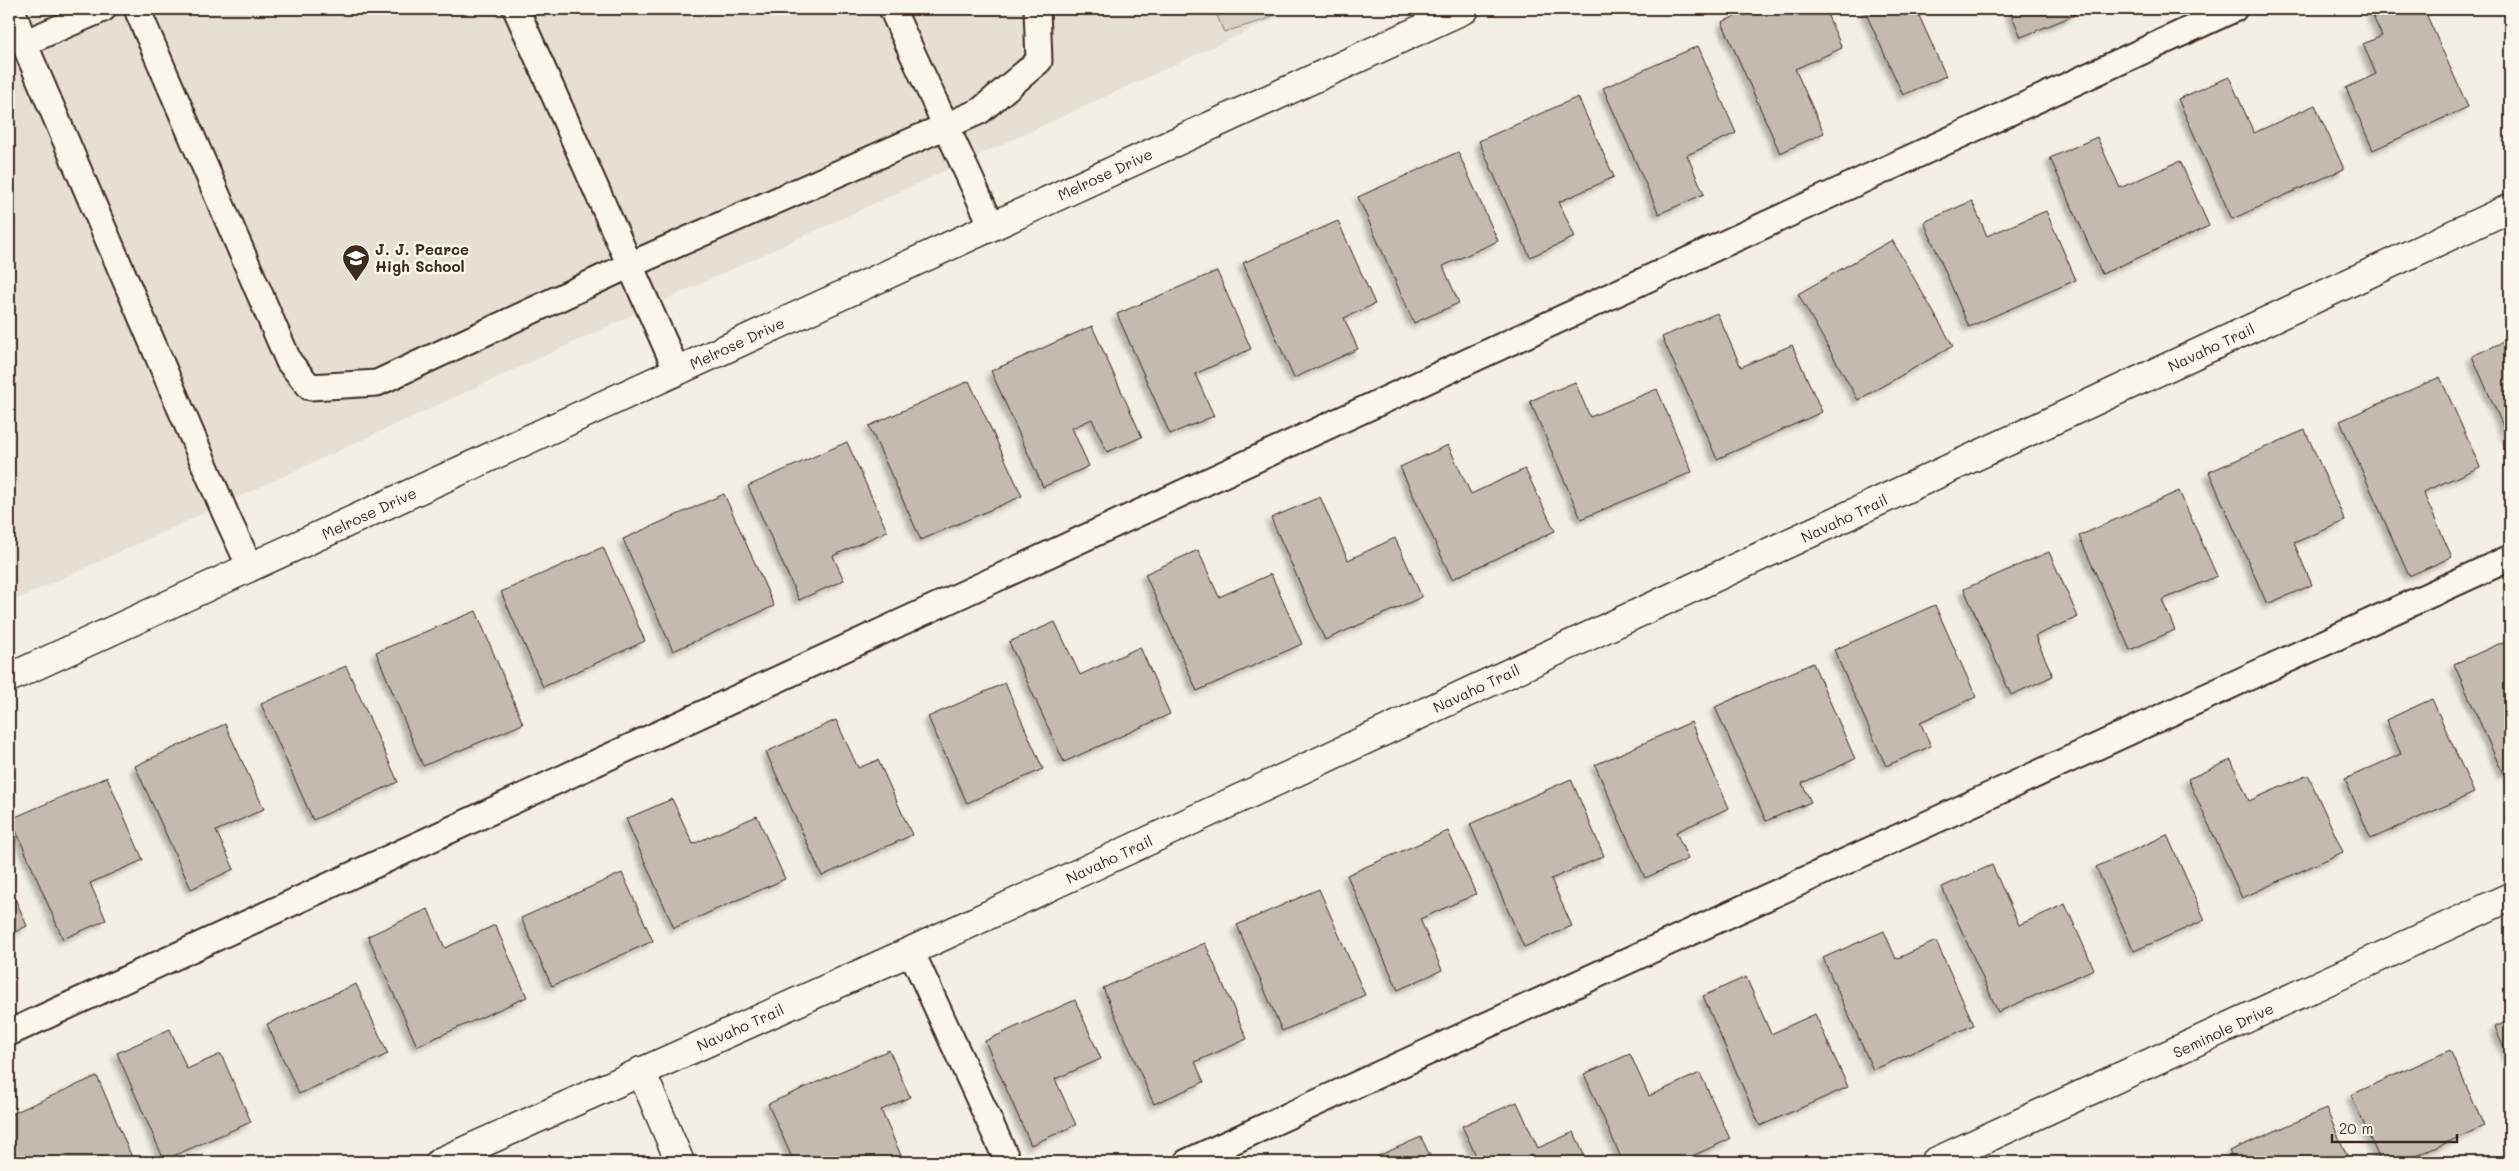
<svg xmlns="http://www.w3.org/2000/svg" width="2519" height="1171" font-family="Mali,sans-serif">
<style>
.built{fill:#e5dfd4}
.green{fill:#d8d1c6;stroke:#8a7e72}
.building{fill:#c3bbb0;stroke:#3b2a1e;filter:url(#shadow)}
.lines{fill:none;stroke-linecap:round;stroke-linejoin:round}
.lane-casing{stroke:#3b2a1e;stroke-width:29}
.street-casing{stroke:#3b2a1e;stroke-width:31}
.secondary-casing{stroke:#3b2a1e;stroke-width:31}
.lane{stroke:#fbf7ec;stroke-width:25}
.street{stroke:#fbf7ec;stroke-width:28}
.secondary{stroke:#fbf7ec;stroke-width:28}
.labels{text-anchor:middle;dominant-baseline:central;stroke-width:5;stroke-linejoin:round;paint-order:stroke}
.street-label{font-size:15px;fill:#3b2a1e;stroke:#fbf7ec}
.poi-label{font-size:15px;font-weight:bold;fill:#3b2a1e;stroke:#fbf7ec;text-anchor:start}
</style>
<defs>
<filter id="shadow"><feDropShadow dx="-4.5" dy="4.5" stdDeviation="2.5" flood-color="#0004"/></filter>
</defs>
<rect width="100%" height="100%" fill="#f3efe4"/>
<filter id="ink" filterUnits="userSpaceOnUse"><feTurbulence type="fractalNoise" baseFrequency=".02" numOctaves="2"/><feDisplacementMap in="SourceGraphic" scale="10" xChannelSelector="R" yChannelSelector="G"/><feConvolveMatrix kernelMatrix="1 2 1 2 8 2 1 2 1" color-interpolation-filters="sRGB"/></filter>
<g filter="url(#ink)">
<!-- built -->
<path class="built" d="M9,9H1295L9,603Z"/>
<!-- green -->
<path class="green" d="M1214,9H1286L1265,20L1224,32Z"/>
<!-- building -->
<path class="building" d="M1753,9H1825L1842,48L1795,69L1824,133L1780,153L1722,22Z
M1864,9H1922L1917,11L1946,76L1903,95Z
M2009,9H2072L2075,15L2021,37Z
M2378,9H2424L2468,107L2373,150L2346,88L2376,74L2363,44L2382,36L2371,12Z
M1698,46L1736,133L1687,155L1704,194L1659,214L1603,88Z
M2229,77L2254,133L2315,105L2344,169L2232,219L2178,99Z
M1578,97L1614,177L1559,202L1575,237L1530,257L1479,141Z
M2097,137L2120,188L2180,161L2209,226L2102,274L2050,158Z
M1458,152L1498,241L1443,266L1459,303L1414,323L1358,197Z
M1972,201L1987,236L2046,211L2076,280L1969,327L1924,222Z
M1338,221L1375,304L1344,318L1358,349L1294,378L1243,263Z
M1892,240L1953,346L1858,400L1798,294Z
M1217,271L1251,349L1195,374L1214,416L1170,434L1117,314Z
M1717,313L1741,367L1792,345L1822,412L1717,459L1662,337Z
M1092,326L1142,437L1107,452L1092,419L1072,428L1089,466L1043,487L991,371Z
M2510,339V442L2472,356Z
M2440,377L2480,467L2423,492L2452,557L2409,576L2340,421Z
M969,381L1022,496L921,540L869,426Z
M1575,382L1590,417L1657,389L1692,472L1581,519L1530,401Z
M2305,430L2345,521L2294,543L2312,585L2267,604L2209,472Z
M847,442L887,531L833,556L844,580L799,600L748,486Z
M1448,445L1471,494L1525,469L1555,531L1452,579L1400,467Z
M2179,491L2217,576L2162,600L2175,630L2130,650L2079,536Z
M724,494L774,606L673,651L623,539Z
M1320,497L1348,560L1395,538L1422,597L1325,640L1271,518Z
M603,547L645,641L543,687L501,592Z
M1198,550L1219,597L1271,574L1302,644L1197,691L1145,574Z
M2049,552L2078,617L2035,636L2053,676L2011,695L1964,589Z
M1935,605L1976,697L1920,722L1931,746L1886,766L1834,650Z
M476,611L523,724L423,766L376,652Z
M1055,622L1080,675L1140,647L1170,714L1064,762L1009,642Z
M2510,639V771L2503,774L2454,664Z
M1813,663L1855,759L1802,783L1811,802L1766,821L1715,707Z
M346,666L398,782L313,820L261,704Z
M1005,683L1043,769L967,803L928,717Z
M2432,699L2474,793L2371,839L2345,779L2401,754L2386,720Z
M836,720L858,768L878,760L912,835L822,876L766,752Z
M1691,722L1729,808L1676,832L1688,859L1645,878L1595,765Z
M225,724L264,809L216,831L234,869L191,889L135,766Z
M2231,760L2249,801L2308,775L2343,852L2242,898L2188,779Z
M107,777L143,860L90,883L106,920L63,939L11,819Z
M1571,779L1604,856L1551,879L1572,926L1524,947L1470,824Z
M672,799L693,844L757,816L785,879L674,928L626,819Z
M1448,831L1476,894L1420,919L1442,970L1398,990L1347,875Z
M2167,835L2205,920L2134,951L2096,867Z
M1992,865L2019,925L2065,904L2094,969L1998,1012L1942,887Z
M622,873L653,941L552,986L521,918Z
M9,884L27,926L9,935Z
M1319,889L1365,995L1282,1031L1237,925Z
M428,909L445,948L495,925L527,997L417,1046L368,936Z
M1884,931L1896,959L1936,941L1974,1025L1873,1070L1823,958Z
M1205,943L1247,1039L1195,1062L1204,1082L1154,1104L1103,988Z
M1746,977L1771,1034L1815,1014L1848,1087L1760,1126L1703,996Z
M356,984L388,1054L299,1094L267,1024Z
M1075,1000L1101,1059L1055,1079L1076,1125L1031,1145L985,1041Z
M2510,1020V1061L2495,1027Z
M170,1029L187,1069L221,1054L251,1122L164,1160L117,1053Z
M889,1050L910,1097L881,1110L904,1162H794L768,1104Z
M2450,1050L2484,1126L2403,1162H2381L2351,1095Z
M1630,1054L1649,1096L1700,1073L1730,1139L1679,1162H1623L1584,1074Z
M97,1076L134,1162H9V1115Z
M1517,1102L1538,1148L1574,1132L1587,1162H1479L1462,1126Z
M2326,1109L2350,1162H2234L2229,1151Z
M1421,1137L1433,1162H1365Z"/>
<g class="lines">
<!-- lane casing -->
<g class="lane-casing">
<path id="lane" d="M12,9L24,43L226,515L250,567
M137,9L289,362L310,387L377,383L630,265L980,111L1039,61L1037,9
M516,9L677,371
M892,9L992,226
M24,43L103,9
M911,951L1008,1162
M9,1033L2234,9
M1187,1162L2510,558"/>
</g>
<!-- street casing -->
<g class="street-casing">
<path id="street" d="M641,1071L680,1162
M440,1162L911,951L2510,208
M1935,1162L2510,897"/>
</g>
<!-- secondary casing -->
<g class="secondary-casing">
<path id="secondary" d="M9,678L1465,9"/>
</g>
<!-- lane -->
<use href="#lane" class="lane"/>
<!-- street -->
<use href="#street" class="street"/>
<!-- secondary -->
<use href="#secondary" class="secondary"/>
</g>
</g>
<!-- icons -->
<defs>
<g id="school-pin" transform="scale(1.4375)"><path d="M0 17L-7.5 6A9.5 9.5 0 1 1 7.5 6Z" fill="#3b2a1e" stroke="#fbf7ec"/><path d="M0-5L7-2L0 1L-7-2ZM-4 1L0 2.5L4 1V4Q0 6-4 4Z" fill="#fff"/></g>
</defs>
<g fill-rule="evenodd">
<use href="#school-pin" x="356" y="258"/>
</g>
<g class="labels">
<!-- street labels -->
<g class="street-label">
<text transform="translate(1105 174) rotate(-25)">Melrose Drive</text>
<text transform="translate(737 343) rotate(-25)">Melrose Drive</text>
<text transform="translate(2211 347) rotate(-25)">Navaho Trail</text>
<text transform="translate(369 513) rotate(-25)">Melrose Drive</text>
<text transform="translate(1844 518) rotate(-25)">Navaho Trail</text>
<text transform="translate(1476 688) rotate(-25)">Navaho Trail</text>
<text transform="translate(1109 859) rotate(-25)">Navaho Trail</text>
<text transform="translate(740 1027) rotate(-24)">Navaho Trail</text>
<text transform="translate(2223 1030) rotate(-25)">Seminole Drive</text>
</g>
<!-- poi labels -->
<g class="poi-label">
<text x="375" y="249">J. J. Pearce<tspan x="375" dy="17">High School</tspan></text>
</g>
</g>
<!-- margin -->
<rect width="2519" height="1171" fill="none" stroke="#fbf7ec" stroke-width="30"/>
<rect x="15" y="15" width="2489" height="1141" fill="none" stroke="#3b2a1e" stroke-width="2" filter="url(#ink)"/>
<!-- scale -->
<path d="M2332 1134v8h125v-8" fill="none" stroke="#3b2a1e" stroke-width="2.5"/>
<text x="2339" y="1134" font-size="15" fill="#3b2a1e" stroke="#fbf7ec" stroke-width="4" paint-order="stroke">20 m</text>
</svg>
